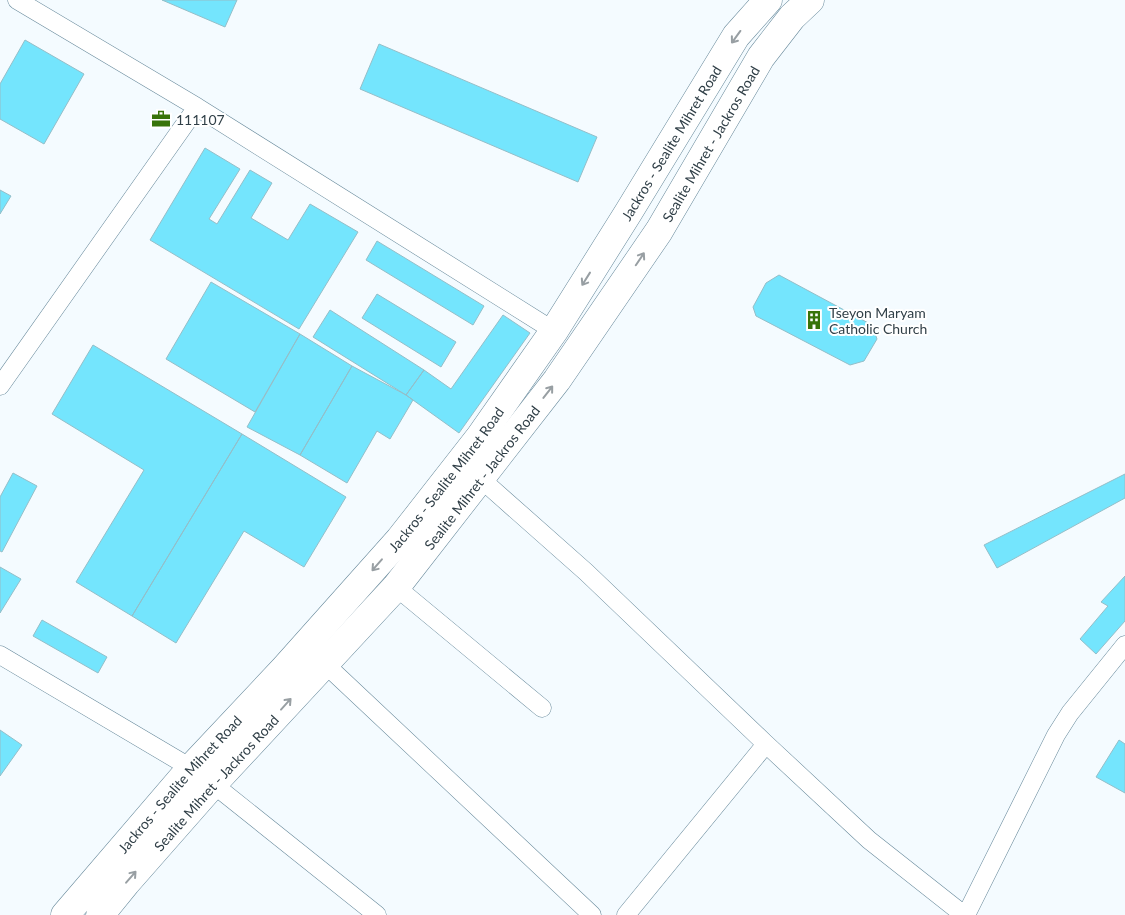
<svg xmlns="http://www.w3.org/2000/svg" width="1125" height="915" font-family="Lato,sans-serif">
<style>
.building{fill:#74e5fd;stroke:#94bec8}
.lines{fill:none;stroke-linecap:round;stroke-linejoin:round}
.minor-casing{stroke:#66889a;stroke-width:19}
.primary-casing{stroke:#66889a;stroke-width:29}
.minor{stroke:#fff;stroke-width:18}
.primary{stroke:#fff;stroke-width:28}
.oneway{stroke:#989fa3}
.labels{text-anchor:middle;dominant-baseline:central;stroke-width:4;stroke-linejoin:round;paint-order:stroke}
.poi-label{font-size:14px;fill:#303f47;stroke:#fff;text-anchor:start}
.street-label{font-size:14px;fill:#303f47;stroke:#fff}
</style>
<rect width="100%" height="100%" fill="#f4fbff"/>
<!-- building -->
<path class="building" d="M162,0H237L225,27Z
M25,40L84,74L44,144L0,119V84Z
M379,44L597,137L578,182L360,89Z
M205,148L240,169L209,219L217,224L250,170L272,183L251,218L288,240L310,204L358,232L299,329L150,240Z
M0,190L11,196L0,214Z
M377,241L484,306L473,325L366,260Z
M779,275L872,325L877,339L864,361L850,365L756,316L753,307L766,283Z
M211,282L300,334L255,412L166,359Z
M377,294L456,342L441,367L362,318Z
M330,310L424,370L406,395L313,337Z
M503,315L530,333L459,433L406,395L424,370L451,389Z
M300,334L352,366L300,455L247,427Z
M93,345L242,434L132,616L76,582L144,470L52,414Z
M352,366L406,395L413,400L390,439L377,431L347,483L300,455Z
M242,434L346,497L304,567L244,531L176,643L132,616Z
M13,473L37,486L2,552L0,551V497Z
M1125,474V498L997,568L984,545Z
M0,567L21,579L0,613Z
M1125,576V621L1096,654L1080,639L1108,606L1101,602Z
M42,620L107,657L98,673L33,636Z
M0,730L22,745L0,776Z
M1119,740L1125,744V793L1096,777Z"/>
<g class="lines">
<!-- minor casing -->
<g class="minor-casing">
<path id="minor" d="M17,0L197,107L554,331
M0,386L197,107
M481,479L586,572L766,744L869,840L964,915
M396,587L542,708
M0,655L191,768L213,784L377,915
M324,663L592,915
M626,915L766,744
M966,915L1056,735L1070,713L1125,645"/>
</g>
<!-- primary casing -->
<g class="primary-casing">
<g id="primary">
<path id="s1" d="M65,915L191,768L285,668L400,539L479,438L554,331L628,213L736,36L768,0"/>
<path id="s2" d="M100,915L126,883L213,784L396,587L557,380L659,231L761,57L792,17L810,0"/>
</g>
</g>
<!-- minor -->
<use href="#minor" class="minor"/>
<!-- primary -->
<use href="#primary" class="primary"/>
</g>
<!-- one-way arrows -->
<defs><path id="oneway-shaft" d="M-6 0H5M1.5-3L5.5 0L1.5 3" fill="none" stroke-width="1.6" stroke-linecap="round" stroke-linejoin="round" transform="scale(1.25)"/></defs>
<g class="oneway">
<use href="#oneway-shaft" transform="translate(736 37) rotate(126)"/>
<use href="#oneway-shaft" transform="translate(640 259) rotate(-56)"/>
<use href="#oneway-shaft" transform="translate(586 279) rotate(122)"/>
<use href="#oneway-shaft" transform="translate(548 392) rotate(-52)"/>
<use href="#oneway-shaft" transform="translate(377 565) rotate(131)"/>
<use href="#oneway-shaft" transform="translate(286 704) rotate(-48)"/>
<use href="#oneway-shaft" transform="translate(131 877) rotate(-49)"/>
</g>
<!-- icons -->
<defs>
<g id="office-bare" transform="scale(1.5)"><path d="M-6-3h4V-5.5h4V-3h4V5H-6ZM-1-4.5V-3h2v-1.5ZM-6 0V1H6V0Z" fill="#38740a" stroke="#fff" stroke-width="2.5" paint-order="stroke"/></g>
<g id="building-bare" transform="scale(1.5)"><path d="M-4-6H4V6H1V3H-1V6H-4ZM-2.5-4.3h1.7v1.8h-1.7ZM.8-4.3h1.7v1.8H.8ZM-2.5-1h1.7V.8h-1.7ZM.8-1h1.7V.8H.8Z" fill="#38740a" stroke="#fff" stroke-width="2.5" paint-order="stroke"/></g>
</defs>
<g fill-rule="evenodd">
<use href="#office-bare" x="161" y="119"/>
<use href="#building-bare" x="814" y="320"/>
</g>
<g class="labels">
<!-- poi labels -->
<g class="poi-label">
<text x="176" y="119">111107</text>
<text x="829" y="312">Tseyon Maryam<tspan x="829" dy="16">Catholic Church</tspan></text>
</g>
<!-- street labels -->
<g class="street-label">
<text stroke="none"><textPath href="#s1" startOffset="984">Jackros - Sealite Mihret Road</textPath></text>
<text stroke="none"><textPath href="#s2" startOffset="986">Sealite Mihret - Jackros Road</textPath></text>
<text stroke="none"><textPath href="#s2" startOffset="581">Sealite Mihret - Jackros Road</textPath></text>
<text stroke="none"><textPath href="#s1" startOffset="579">Jackros - Sealite Mihret Road</textPath></text>
<text stroke="none"><textPath href="#s2" startOffset="176">Sealite Mihret - Jackros Road</textPath></text>
<text stroke="none"><textPath href="#s1" startOffset="174">Jackros - Sealite Mihret Road</textPath></text>
</g>
</g>
</svg>
